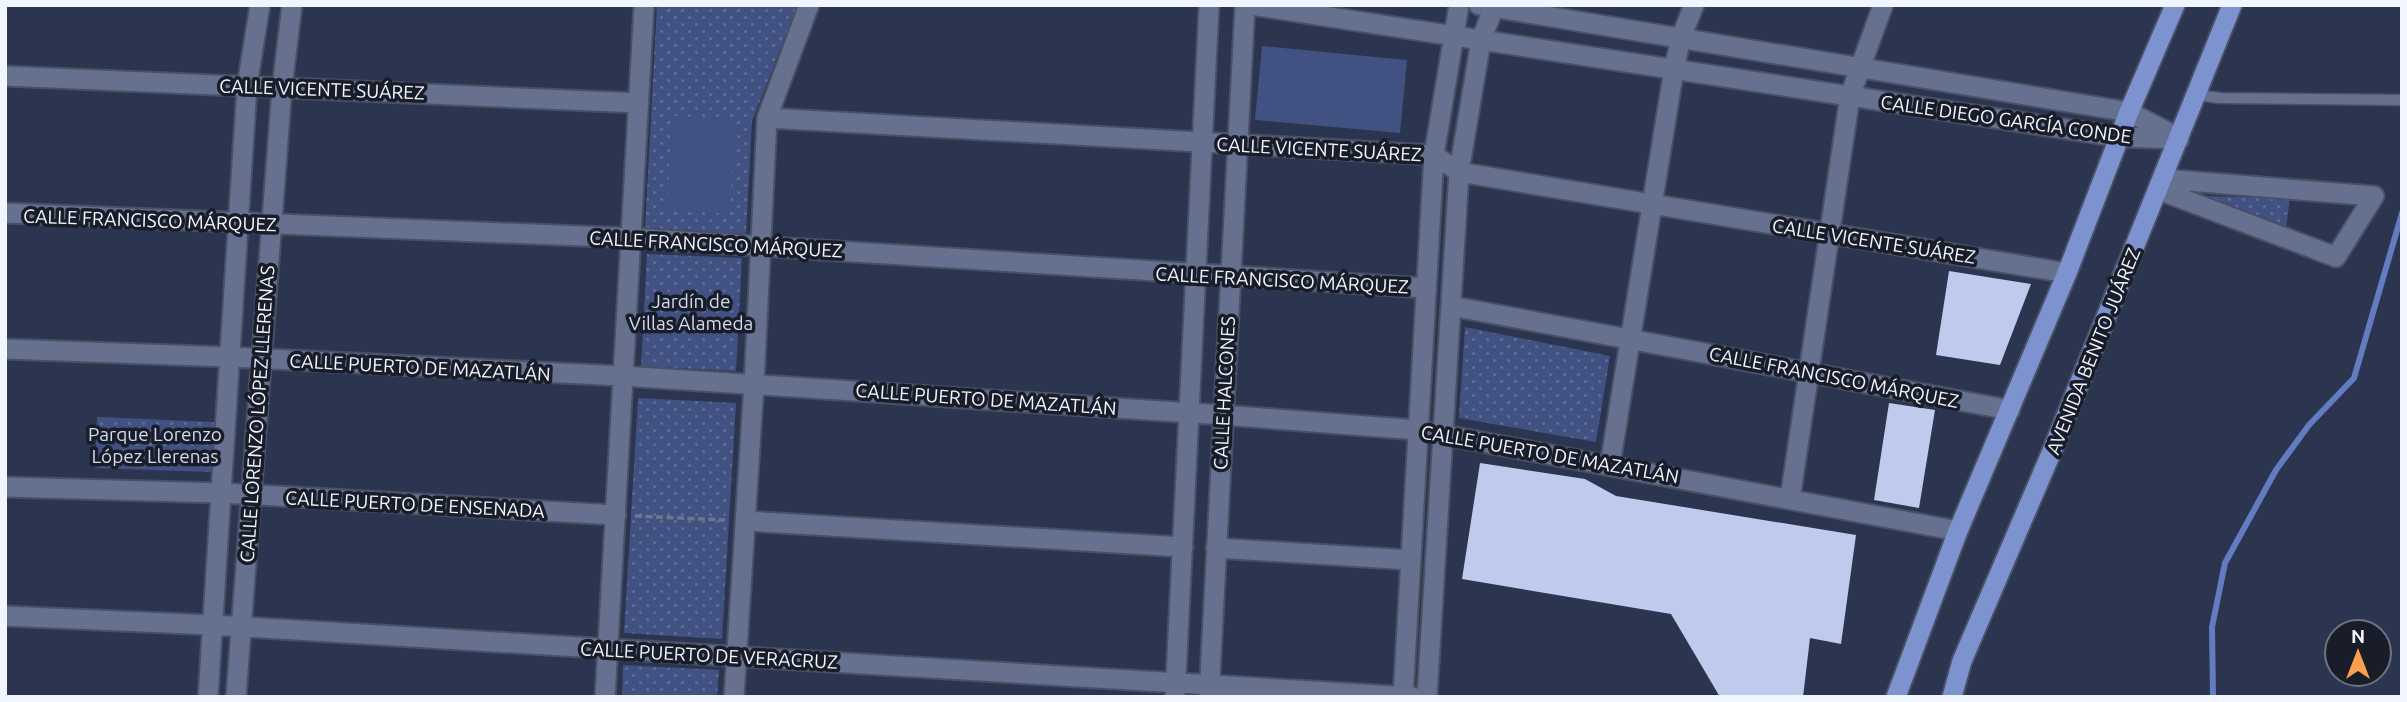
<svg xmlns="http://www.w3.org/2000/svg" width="2407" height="702" font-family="Ubuntu,sans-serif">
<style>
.grass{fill:url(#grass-dots)}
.pitch{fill:#415282}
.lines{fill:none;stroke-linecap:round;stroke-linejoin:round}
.stream{stroke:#637cc1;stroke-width:6}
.building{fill:#becbed}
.service-casing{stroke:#495065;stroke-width:13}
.minor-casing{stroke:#495065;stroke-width:23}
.tertiary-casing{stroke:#495065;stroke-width:23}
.primary-casing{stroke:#495065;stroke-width:23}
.path{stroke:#6e768b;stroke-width:3.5;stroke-dasharray:7 3.5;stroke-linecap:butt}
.service{stroke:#66718f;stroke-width:10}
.minor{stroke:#66718f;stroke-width:19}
.tertiary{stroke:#66718f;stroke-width:19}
.primary{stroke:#7d93d0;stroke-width:19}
.labels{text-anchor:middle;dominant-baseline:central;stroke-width:7;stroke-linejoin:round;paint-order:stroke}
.street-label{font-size:19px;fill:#f0f5ff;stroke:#191d29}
.park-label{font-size:19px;fill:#d2daed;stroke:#191d29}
</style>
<defs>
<pattern id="grass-dots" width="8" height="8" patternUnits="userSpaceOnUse" patternTransform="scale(1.75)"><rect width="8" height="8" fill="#415282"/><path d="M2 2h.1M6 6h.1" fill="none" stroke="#5d6c95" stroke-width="1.8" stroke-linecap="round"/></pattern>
</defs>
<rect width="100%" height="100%" fill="#2b3550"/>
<!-- grass -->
<path class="grass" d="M657,5H798L752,121L746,234L645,229Z
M2203,196L2290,198L2286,228Z
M647,254L742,258L736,371L641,366Z
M1465,327L1610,356L1596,442L1459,418Z
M638,398L736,403L722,639L624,633Z
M97,417L214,422L212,472L95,468Z
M623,665L719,670L717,697H622Z"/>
<!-- pitch -->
<path class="pitch" d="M1262,46L1407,60L1400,133L1255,120Z
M672,116L735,120L730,214L667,210Z"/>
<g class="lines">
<!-- stream -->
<path class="stream" d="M2213,697L2212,627L2225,563L2276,470L2309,425L2354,378L2402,213"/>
</g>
<!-- building -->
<path class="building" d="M1949,271L2031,284L2000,365L1936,355Z
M1889,403L1935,410L1919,508L1874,500Z
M1480,463L1585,479L1616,496L1856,535L1841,644L1810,638L1803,697H1720L1671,614L1462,579Z"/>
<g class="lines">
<!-- service casing -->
<g class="service-casing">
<path id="service" d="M2196,95L2220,98L2402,100"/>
</g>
<!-- minor casing -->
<g class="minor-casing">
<path id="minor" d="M5,76L639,103
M767,118L1434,155L1459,172L2067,273
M2159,190L2336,257L2374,196L2163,179
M5,213L631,238L1426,288
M1451,306L2010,410
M5,349L230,357L623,376L1223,415L1418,430L1958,531
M1610,465L1674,69L1681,38L1694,5
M5,487L221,493L616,515
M1790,499L1850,96L1883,5
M746,521L1183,547
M1216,548L1411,560
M5,616L212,625L1413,697
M1209,696L1245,5
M208,697L247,86L260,5
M236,697L282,88L292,5
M605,697L644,5
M734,697L754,384L767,118L809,5
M1175,697L1209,5
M1403,697L1434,155L1459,5
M1427,697L1459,172L1481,40L1495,5"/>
</g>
<!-- tertiary casing -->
<g class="tertiary-casing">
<path id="tertiary" d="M1251,5L2119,137L2179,139
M1479,5L2129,112L2175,136"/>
</g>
<!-- primary casing -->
<g class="primary-casing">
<path id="primary" d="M1896,697L1958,531L2067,273L2129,112L2175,5
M1952,697L1962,661L2052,451L2232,5"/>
</g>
<!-- path -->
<path class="path" d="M635,516L725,520"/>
<!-- service -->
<use href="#service" class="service"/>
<!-- minor -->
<use href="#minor" class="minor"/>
<!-- tertiary -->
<use href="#tertiary" class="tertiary"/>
<!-- primary -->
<use href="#primary" class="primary"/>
</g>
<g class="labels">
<!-- street labels -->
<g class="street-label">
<text transform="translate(322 89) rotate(2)">CALLE VICENTE SUÁREZ</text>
<text transform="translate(2006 119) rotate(8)">CALLE DIEGO GARCÍA CONDE</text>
<text transform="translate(1319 149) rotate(3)">CALLE VICENTE SUÁREZ</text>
<text transform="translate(150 220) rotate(2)">CALLE FRANCISCO MÁRQUEZ</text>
<text transform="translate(1874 241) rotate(9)">CALLE VICENTE SUÁREZ</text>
<text transform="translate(716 244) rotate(3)">CALLE FRANCISCO MÁRQUEZ</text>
<text transform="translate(1282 280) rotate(3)">CALLE FRANCISCO MÁRQUEZ</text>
<text transform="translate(2093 351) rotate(-68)">AVENIDA BENITO JUÁREZ</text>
<text transform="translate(420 367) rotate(3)">CALLE PUERTO DE MAZATLÁN</text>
<text transform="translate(1834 377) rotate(11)">CALLE FRANCISCO MÁRQUEZ</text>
<text transform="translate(1224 393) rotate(-87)">CALLE HALCONES</text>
<text transform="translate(986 399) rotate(4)">CALLE PUERTO DE MAZATLÁN</text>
<text transform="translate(257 414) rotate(-86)">CALLE LORENZO LÓPEZ LLERENAS</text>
<text transform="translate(1550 454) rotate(10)">CALLE PUERTO DE MAZATLÁN</text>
<text transform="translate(415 504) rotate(3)">CALLE PUERTO DE ENSENADA</text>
<text transform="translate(709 655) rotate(3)">CALLE PUERTO DE VERACRUZ</text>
</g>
<!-- park labels -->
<g class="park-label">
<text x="691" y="301">Jardín de<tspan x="691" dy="22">Villas Alameda</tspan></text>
<text x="155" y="434">Parque Lorenzo<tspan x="155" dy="22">López Llerenas</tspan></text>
</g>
</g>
<!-- border -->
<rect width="2407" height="702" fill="none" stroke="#f0f5ff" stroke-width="14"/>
<!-- north arrow -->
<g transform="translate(2358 653)"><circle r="33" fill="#191d29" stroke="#6f737f" stroke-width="2"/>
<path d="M0-5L12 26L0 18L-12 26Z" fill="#fb9e50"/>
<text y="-10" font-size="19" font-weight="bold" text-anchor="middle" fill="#f0f5ff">N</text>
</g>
</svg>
